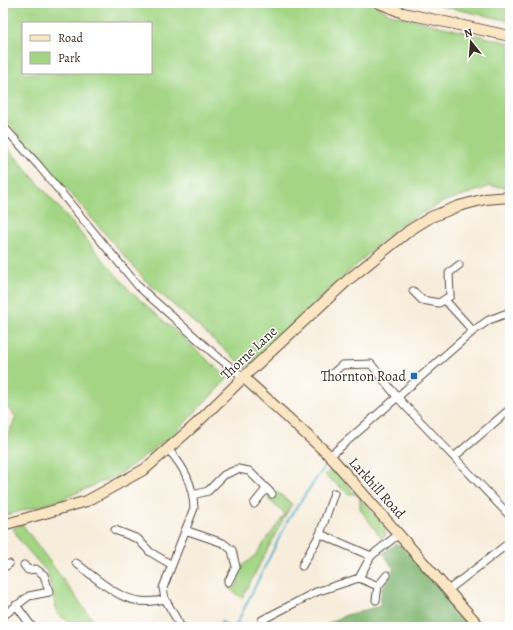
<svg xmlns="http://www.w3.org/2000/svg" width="513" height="630" font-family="Alegreya,serif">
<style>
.green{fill:#a3d584;stroke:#6f8051;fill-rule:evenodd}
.forest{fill:#82b672;stroke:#5e7048}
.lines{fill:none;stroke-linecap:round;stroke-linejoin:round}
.stream{stroke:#50b1ce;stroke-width:2}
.street-casing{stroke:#57473a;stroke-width:9}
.secondary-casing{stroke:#57473a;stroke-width:12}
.street{stroke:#fff;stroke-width:7}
.secondary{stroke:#fbe6c4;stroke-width:10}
.poi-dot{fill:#1f6fb2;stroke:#fff;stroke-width:1.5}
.labels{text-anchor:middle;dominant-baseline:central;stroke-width:3;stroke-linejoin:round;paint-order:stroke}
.street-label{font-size:14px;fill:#3b2a1e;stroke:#fff}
.poi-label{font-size:14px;fill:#3b2a1e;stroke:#fff;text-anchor:end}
</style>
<rect width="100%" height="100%" fill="#fff"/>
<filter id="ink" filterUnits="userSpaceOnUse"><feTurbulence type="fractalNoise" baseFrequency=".025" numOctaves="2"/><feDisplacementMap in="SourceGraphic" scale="8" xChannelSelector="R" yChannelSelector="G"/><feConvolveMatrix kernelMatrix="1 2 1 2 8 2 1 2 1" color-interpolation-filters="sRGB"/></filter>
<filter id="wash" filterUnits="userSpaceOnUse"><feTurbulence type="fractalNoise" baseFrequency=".012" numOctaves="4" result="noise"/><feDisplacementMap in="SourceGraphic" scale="16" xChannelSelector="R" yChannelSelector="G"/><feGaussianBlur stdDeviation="0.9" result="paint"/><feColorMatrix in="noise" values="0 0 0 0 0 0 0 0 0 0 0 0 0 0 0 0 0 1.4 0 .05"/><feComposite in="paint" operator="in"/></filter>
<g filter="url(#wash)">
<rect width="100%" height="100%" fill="#f7eddb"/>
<!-- green -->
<path class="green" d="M3,3H371L390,14L510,43V188L491,186L443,202L397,227L246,368L147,282L3,116ZM23,23H151V73H23Z
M428,3H510V21Z
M3,142L130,291L228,378L174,434L120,474L58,501L3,516V446L16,417L3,403Z
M332,468L385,526L386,536L382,539L360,509V499L355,494H349L325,475Z
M276,491L292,504L283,520L242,598L228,588L232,585L235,587L238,584L239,568L253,558L285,514L268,499Z
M22,524L98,627H80L58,615L47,572L19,540L13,528Z"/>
<!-- forest -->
<path class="forest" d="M396,544L402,545L473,627H321L346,615L380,606L382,588L394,569L383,553Z"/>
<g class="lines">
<!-- stream -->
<path class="stream" d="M221,627V621L229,627
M235,627L289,518L325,466"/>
</g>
</g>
<g filter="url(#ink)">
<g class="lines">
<!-- street casing -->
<g class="street-casing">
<path id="street" d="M3,126L39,166L139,287L213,353L243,377
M413,291L422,300L439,303L450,296L449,273L459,265
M445,300L473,331
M333,373L342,365L371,364L398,398L510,516
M168,449C184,467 193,484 194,508L163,588L165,599L181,627
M330,456L473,331L489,320L510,312
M454,457L509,410
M193,495L208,491L224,475L238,469L249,471L272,494
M254,504L266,489
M115,530L138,539L150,552L172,565
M185,530L223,543L232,550L236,567L228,582
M320,534L371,556
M76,563C104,584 127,610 165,599
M302,566L320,534L334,493
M3,568L9,564
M359,578L378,586L387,575
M447,591L510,542
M376,600L378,586
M16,605L32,627
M3,616L29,596L49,592L44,575L36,569L28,570L24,565
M262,620L316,592L359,578L371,556L399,534"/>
</g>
<!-- secondary casing -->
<g class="secondary-casing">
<path id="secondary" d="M379,3L403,13L510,36
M243,377L330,456L480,627
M3,525L87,501L145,469L195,425L251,370L348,280L410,230L431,217L459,206L485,199L510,197"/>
</g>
<!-- street -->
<use href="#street" class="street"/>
<!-- secondary -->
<use href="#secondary" class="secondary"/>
</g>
</g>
<!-- markers -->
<rect class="poi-dot" x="410" y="372" width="8" height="8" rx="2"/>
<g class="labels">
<!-- street labels -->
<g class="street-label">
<text transform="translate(249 353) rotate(-43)">Thorne Lane</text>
<text transform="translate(377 488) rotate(48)">Larkhill Road</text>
</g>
<!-- poi labels -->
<g class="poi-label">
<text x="406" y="376">Thornton Road</text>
</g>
</g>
<!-- margin -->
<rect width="513" height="630" fill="none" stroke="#fff" stroke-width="16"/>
<!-- legend -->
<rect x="22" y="22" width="130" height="52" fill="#ffffff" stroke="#b1aaa5"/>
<rect x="30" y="35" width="20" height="6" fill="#fbe6c4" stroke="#b1aaa5"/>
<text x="58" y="42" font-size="12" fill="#3b2a1e">Road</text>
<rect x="30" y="52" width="20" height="12" fill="#a3d584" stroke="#b1aaa5"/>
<text x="58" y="62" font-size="12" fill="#3b2a1e">Park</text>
<!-- north arrow -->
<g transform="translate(471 42) rotate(343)" stroke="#ffffff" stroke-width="3" paint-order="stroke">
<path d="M0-3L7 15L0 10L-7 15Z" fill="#3b2a1e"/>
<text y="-6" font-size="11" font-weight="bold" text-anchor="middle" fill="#3b2a1e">N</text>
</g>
</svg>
